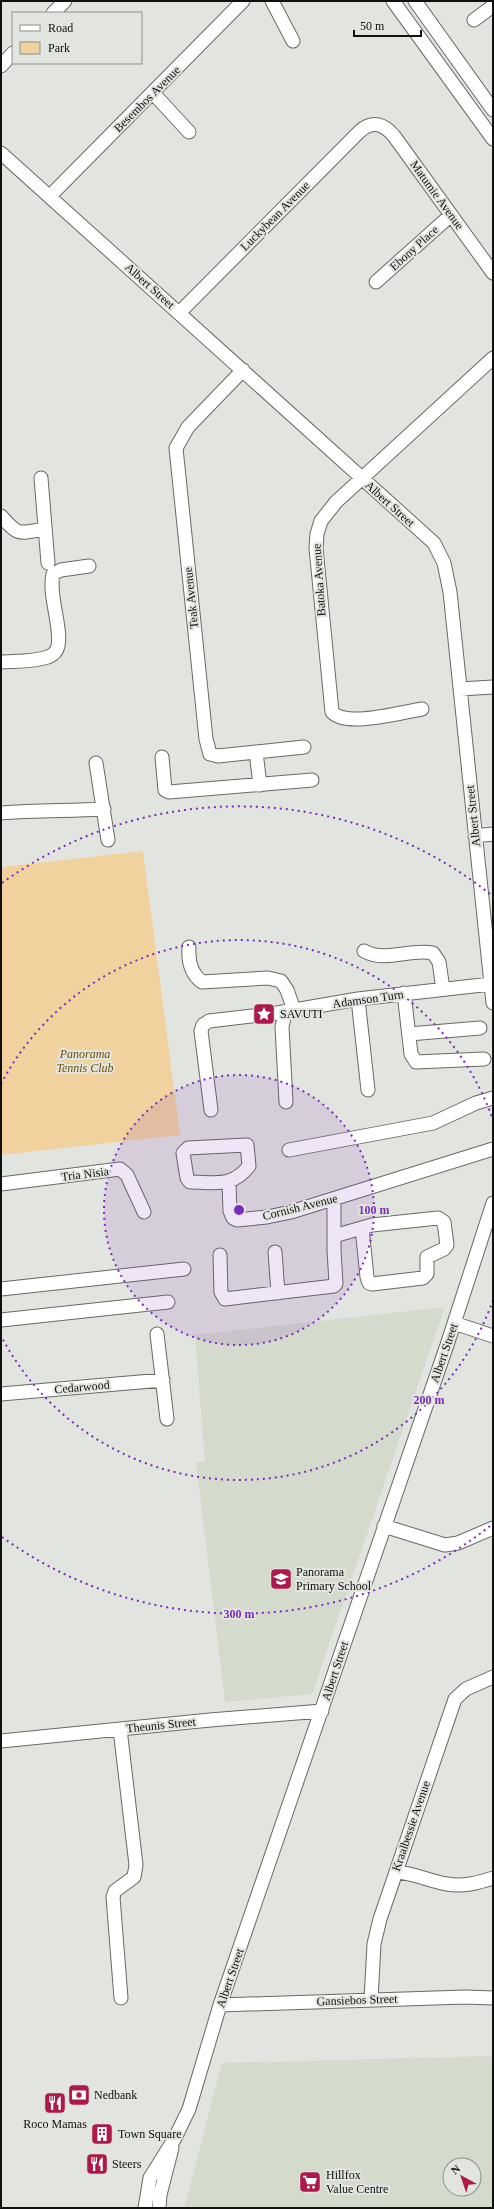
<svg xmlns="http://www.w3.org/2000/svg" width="494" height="2209" font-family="'Times New Roman',serif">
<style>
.built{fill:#d4dacc;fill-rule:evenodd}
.green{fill:#f1d29f}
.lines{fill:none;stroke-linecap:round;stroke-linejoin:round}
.minor-casing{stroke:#676a64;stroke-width:15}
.minor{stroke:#fff;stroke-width:13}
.ring{fill:none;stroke:#7b2cbf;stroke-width:2;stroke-dasharray:2 4}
.labels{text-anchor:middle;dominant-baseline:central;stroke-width:4;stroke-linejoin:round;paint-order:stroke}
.street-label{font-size:12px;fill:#10100e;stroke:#e2e5df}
.poi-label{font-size:12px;fill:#10100e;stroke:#e2e5df;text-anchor:start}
.park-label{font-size:12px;font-style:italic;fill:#6f4f0b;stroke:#e2e5df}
.centre{fill:#7b2cbf;stroke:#e2e5df;stroke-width:2}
.ring-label{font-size:12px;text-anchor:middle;font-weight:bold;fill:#7b2cbf;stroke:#e2e5df;stroke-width:4;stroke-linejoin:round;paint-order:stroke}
</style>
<rect width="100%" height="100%" fill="#e2e5df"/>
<!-- built -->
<path class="built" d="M445,1307L312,1694L225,1702L196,1462H205L195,1335Z
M493,2056V2208H184L222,2063ZM450,2165H474V2189H450Z"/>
<!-- green -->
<path class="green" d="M143,851L180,1135L1,1155V867Z"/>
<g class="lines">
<!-- minor casing -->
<g class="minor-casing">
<path id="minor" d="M272,1L293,41
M393,1L493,139
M415,1L493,110
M53,13L65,1
M474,20L493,6
M1,66L13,53
M153,93L189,132
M1,153L434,543L444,563L450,592L493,1003
M50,196L243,1
M376,282L451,215
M179,313L360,131C373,120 384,124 394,136L493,273
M243,370L188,427L176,448L206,739L210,754L218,756L304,747
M41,478L48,563
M1,516C19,537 19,533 45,529
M1,662C16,661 33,662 48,657C53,655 57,651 58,646C62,627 48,595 53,574L61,570L89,566
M460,689L493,687
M422,709C402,712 346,728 332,712L316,548L317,534L321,521L336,502L493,358
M256,752L260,785
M162,757L165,790L169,792L312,780
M96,763L108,840
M1,813C35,810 69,811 104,809
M475,836L493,834
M189,947C188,960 190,973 202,982L268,978L281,981L287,990L294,1010
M364,951C386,963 410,948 433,953L439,962L443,989
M404,993L411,1054L416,1062L484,1059
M358,999L368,1090
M285,1012L282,1027L286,1102
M409,1034L480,1028
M211,1110L201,1031L203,1025L209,1021L277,1013L358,999L491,984
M247,1145L249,1166C232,1188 215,1182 190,1182L187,1178L183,1153L188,1148Z
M289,1150L433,1123L476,1103L493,1098
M229,1183L230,1211L233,1218L237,1220L267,1217L291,1212L493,1149
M1,1184L120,1169L127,1175L144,1212
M334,1236L372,1225L438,1218L444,1222L447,1245L444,1249L427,1257V1274L423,1278L372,1284L369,1283L367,1277L362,1228
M275,1252L278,1293
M220,1255L221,1292L225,1299L334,1286L336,1284L334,1250V1200
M1,1289L184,1269
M1,1320L168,1302
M454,1323L493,1336
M157,1334L167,1419
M1,1394L163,1380
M384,1526L445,1545L458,1543L493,1528
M120,1729L136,1865L134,1877L115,1891L113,1897L121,1998
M1,1741L210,1720L322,1711
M396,1872C414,1873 429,1881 447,1884C463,1887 478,1883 493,1878
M371,2000L374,1944L380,1919L455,1699L466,1689L493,1677
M220,2005L465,1997L493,1998
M145,2208L150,2178L175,2138L189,2109L220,2005L447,1345L493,1203
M159,2208L160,2195L172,2148"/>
</g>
<!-- minor -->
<use href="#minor" class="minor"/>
</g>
<!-- distance rings -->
<circle cx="239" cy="1210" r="135" fill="#7b2cbf" fill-opacity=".12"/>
<g class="ring">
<circle cx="239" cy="1210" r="135"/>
<path d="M493 1300A269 269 0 0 1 1 1336M1 1084A269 269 0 0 1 493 1120"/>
<path d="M490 1526A404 404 0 0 1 2 1537M2 883A404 404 0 0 1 490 894"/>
</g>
<!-- icons -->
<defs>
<g id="sight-square" transform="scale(1.15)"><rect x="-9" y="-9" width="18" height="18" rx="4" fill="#ac194a" stroke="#e2e5df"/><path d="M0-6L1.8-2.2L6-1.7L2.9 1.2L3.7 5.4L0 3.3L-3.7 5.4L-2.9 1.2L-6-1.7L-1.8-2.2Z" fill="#fff"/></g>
<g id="school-square" transform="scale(1.15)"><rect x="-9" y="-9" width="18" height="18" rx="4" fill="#ac194a" stroke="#e2e5df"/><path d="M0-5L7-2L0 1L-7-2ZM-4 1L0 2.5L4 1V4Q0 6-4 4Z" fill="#fff"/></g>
<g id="bank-square" transform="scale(1.15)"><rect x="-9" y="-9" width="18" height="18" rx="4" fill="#ac194a" stroke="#e2e5df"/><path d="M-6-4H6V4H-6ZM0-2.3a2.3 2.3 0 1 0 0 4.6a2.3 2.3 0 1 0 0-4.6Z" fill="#fff"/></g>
<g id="restaurant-square" transform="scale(1.15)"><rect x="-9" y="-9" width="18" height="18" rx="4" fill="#ac194a" stroke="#e2e5df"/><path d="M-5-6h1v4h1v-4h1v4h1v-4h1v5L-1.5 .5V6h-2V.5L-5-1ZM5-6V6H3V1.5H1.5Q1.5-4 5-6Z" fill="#fff"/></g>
<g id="building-square" transform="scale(1.15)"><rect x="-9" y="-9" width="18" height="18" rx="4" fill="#ac194a" stroke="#e2e5df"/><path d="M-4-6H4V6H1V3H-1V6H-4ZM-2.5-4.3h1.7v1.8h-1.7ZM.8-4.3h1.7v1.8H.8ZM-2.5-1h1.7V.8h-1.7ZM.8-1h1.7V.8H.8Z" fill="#fff"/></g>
<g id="supermarket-square" transform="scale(1.15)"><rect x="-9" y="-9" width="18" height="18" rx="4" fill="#ac194a" stroke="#e2e5df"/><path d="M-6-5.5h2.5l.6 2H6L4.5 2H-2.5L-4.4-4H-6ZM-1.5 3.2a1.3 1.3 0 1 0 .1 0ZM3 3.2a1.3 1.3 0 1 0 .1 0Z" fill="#fff"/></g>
</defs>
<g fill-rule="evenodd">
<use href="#sight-square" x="264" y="1014"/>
<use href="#school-square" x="281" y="1579"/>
<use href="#bank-square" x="79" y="2095"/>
<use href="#restaurant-square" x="55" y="2103"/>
<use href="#building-square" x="102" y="2134"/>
<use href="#restaurant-square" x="97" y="2164"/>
<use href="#supermarket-square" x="310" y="2182"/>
</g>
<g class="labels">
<!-- street labels -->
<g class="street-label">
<text transform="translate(147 99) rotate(-45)">Besembos Avenue</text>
<text transform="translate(437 195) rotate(54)">Matumie Avenue</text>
<text transform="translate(275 216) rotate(-45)">Luckybean Avenue</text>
<text transform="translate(414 248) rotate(-42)">Ebony Place</text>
<text transform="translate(150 286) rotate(42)">Albert Street</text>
<text transform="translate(390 504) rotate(42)">Albert Street</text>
<text transform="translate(319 580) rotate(-94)">Batoka Avenue</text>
<text transform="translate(191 598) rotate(-96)">Teak Avenue</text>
<text transform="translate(473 816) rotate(-96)">Albert Street</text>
<text transform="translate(368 999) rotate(-8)">Adamson Turn</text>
<text transform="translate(85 1174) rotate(-7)">Tria Nisia</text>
<text transform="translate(300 1207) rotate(-14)">Cornish Avenue</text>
<text transform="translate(444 1353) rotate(-71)">Albert Street</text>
<text transform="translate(82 1387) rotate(-5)">Cedarwood</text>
<text transform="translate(335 1671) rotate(-72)">Albert Street</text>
<text transform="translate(161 1725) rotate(-6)">Theunis Street</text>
<text transform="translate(411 1826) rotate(-71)">Kraalbessie Avenue</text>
<text transform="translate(230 1978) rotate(-71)">Albert Street</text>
<text transform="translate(357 2000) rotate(-2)">Gansiebos Street</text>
</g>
<!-- poi labels -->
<g class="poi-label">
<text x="280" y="1014">SAVUTI</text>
<text x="296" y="1572">Panorama<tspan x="296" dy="14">Primary School</tspan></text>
<text x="94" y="2095">Nedbank</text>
<text x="55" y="2124" text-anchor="middle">Roco Mamas</text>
<text x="118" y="2134">Town Square</text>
<text x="112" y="2164">Steers</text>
<text x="326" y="2175">Hillfox<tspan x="326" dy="14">Value Centre</tspan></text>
</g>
<!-- park labels -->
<g class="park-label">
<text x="85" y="1054">Panorama<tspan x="85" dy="14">Tennis Club</tspan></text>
</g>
</g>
<circle cx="239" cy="1210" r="6" class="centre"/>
<g class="ring-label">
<text x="374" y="1214">100 m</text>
<text x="429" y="1404">200 m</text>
<text x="239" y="1618">300 m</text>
</g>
<!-- border -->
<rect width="494" height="2209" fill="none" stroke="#10100e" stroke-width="4"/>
<!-- legend -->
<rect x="12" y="12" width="130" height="52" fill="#e2e5df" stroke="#8e908b"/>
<rect x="20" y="25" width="20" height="6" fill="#ffffff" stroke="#8e908b"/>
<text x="48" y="32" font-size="12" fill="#10100e">Road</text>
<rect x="20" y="42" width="20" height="12" fill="#f1d29f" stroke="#8e908b"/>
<text x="48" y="52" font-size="12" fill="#10100e">Park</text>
<!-- north arrow -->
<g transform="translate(462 2177) rotate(320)"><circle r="19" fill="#e2e5df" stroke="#8e908b"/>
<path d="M0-3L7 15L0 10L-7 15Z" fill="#ac194a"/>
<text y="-6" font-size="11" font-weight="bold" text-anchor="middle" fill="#10100e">N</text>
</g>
<!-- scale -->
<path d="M354 30v6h67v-6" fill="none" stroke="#10100e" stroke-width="2"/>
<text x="360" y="30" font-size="12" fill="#10100e" stroke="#e2e5df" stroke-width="3" paint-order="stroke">50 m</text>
</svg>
